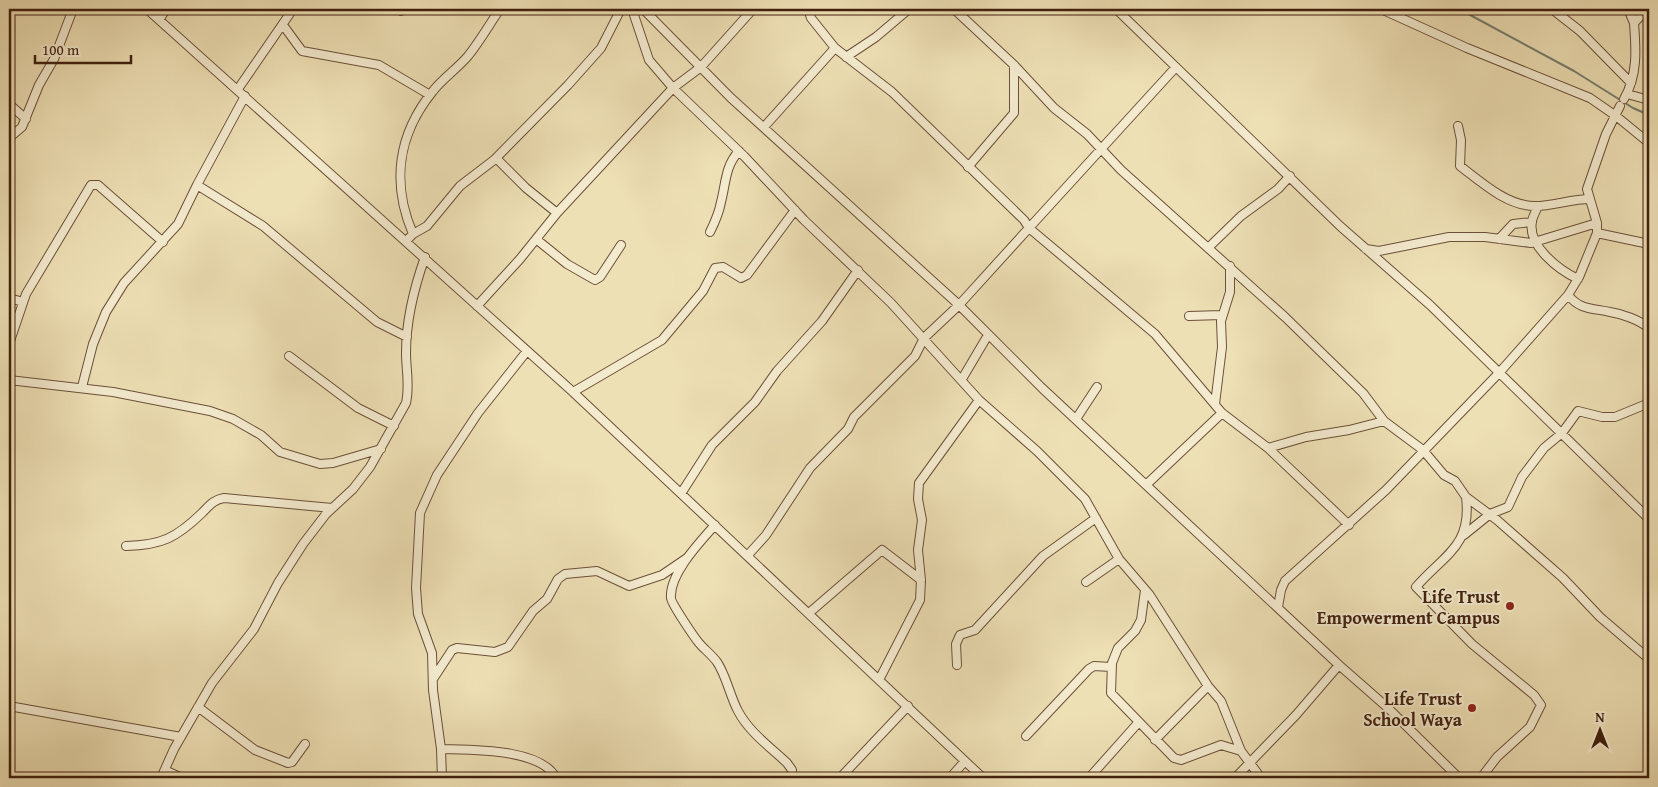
<svg xmlns="http://www.w3.org/2000/svg" width="1658" height="787" font-family="'Gentium Book Plus',serif">
<style>
.lines{fill:none;stroke-linecap:round;stroke-linejoin:round}
.stream{stroke:#757e70;stroke-width:2}
.minor-casing{stroke:#6c5038;stroke-width:10}
.minor{stroke:#f4ebcf;stroke-width:8}
.poi-dot{fill:#8f2418;stroke:#f4ebcf;stroke-width:2}
.labels{text-anchor:middle;dominant-baseline:central;stroke-width:4;stroke-linejoin:round;paint-order:stroke}
.poi-label{font-size:18px;font-weight:bold;fill:#40200f;stroke:#f4ebcf;text-anchor:end}
</style>
<rect width="100%" height="100%" fill="#eee0b5"/>
<filter id="stains"><feTurbulence type="fractalNoise" baseFrequency=".004" numOctaves="4"/><feColorMatrix values="0 0 0 0 .2 0 0 0 0 .09 0 0 0 0 .02 0 0 0 .5 -.17"/></filter>
<radialGradient id="worn" r=".72"><stop offset=".6" stop-color="#630" stop-opacity="0"/><stop offset="1" stop-color="#630" stop-opacity=".3"/></radialGradient>
<g class="lines">
<!-- stream -->
<path class="stream" d="M1459,9L1574,71L1633,108L1649,115"/>
<!-- minor casing -->
<g class="minor-casing">
<path id="minor" d="M147,9L573,392L983,778
M632,9L649,60L673,88L744,156L804,220L891,303L979,400L1037,451L1085,499L1119,559L1149,594L1208,686L1221,701L1241,751L1261,778
M643,9L731,98L959,305L1042,388L1339,665L1296,715L1235,778
M954,9L1014,65L1054,108L1087,134L1121,170L1285,317L1363,393L1384,421L1423,450L1444,475L1455,481L1466,497L1497,520L1563,578L1600,617L1649,659
M1116,9L1340,226L1430,305L1649,519
M1381,9L1467,48L1590,98L1616,116L1649,143
M1552,9L1580,31L1631,83
M1628,9L1634,23
M401,11L403,9
M159,20L166,9
M283,25L302,51L379,65L430,95
M846,57L876,37L909,9
M1176,67L1029,228L1155,334L1222,413L1268,448L1349,525
M238,89L293,9
M1627,94L1649,100
M1624,99C1638,75 1636,49 1634,23L1647,9
M9,104L26,119
M1458,126L1461,140L1460,166C1481,182 1507,206 1535,206C1553,206 1571,199 1590,199
M764,127L835,48
M9,138L22,127L39,85L54,59L73,9
M496,158L526,188L557,213
M968,167L1014,113V65
M197,185L263,226L377,322L407,337
M1538,206C1536,211 1533,216 1532,221C1527,246 1559,270 1578,279
M710,232C715,222 719,213 721,202C726,183 725,166 739,151
M1597,233L1649,244
M413,234C391,183 398,134 433,91C443,78 457,69 468,56C480,41 489,25 500,9
M536,239L567,264L595,280L600,277L621,245
M1499,239L1513,224L1532,222
M406,241L413,234L427,226L460,186L494,160L568,85L601,48L621,9
M1208,248L1241,216L1278,189L1290,176
M1366,249L1379,251L1449,237H1485L1531,243L1597,223
M1568,295C1580,310 1592,308 1610,312C1623,314 1639,320 1649,328
M9,298L23,302
M477,306L520,259L557,213L673,88L701,67L753,9
M1189,316L1222,315
M9,344L26,294L91,185H98L163,242
M289,356L358,408L394,426
M962,379L988,335
M9,380L113,392L210,411L233,419L261,435L280,452L320,464L333,463L381,449
M82,387L93,344L106,312L124,283L178,224L197,185L245,96
M573,392L662,340L703,291L715,268L723,267L741,278L747,275L795,210
M1215,404L1222,347L1221,321L1230,292V266
M1076,419L1097,387
M1268,448L1306,437L1349,430L1384,421
M1147,484L1222,413
M682,492L712,445L755,402L777,371L822,321L858,270
M1466,497C1472,546 1445,554 1416,587L1472,644L1534,695L1541,705L1530,727L1497,757L1481,778
M715,525C700,542 669,574 671,598C671,603 694,637 699,643C704,649 712,655 717,662C726,675 730,696 738,711C749,732 770,747 787,763L792,770V778
M1464,535L1490,514L1508,507L1522,477L1544,448L1562,433L1578,411L1602,417H1615L1649,403
M126,546C162,545 176,538 202,513C210,505 213,500 224,498L332,508
M748,555L766,535L810,468L848,429L854,417L915,356L924,338L959,305L1029,228L1024,220L892,92L835,48L811,18L808,9
M1086,582L1119,559
M1145,590L1141,620L1135,631L1118,648L1112,663L1111,693L1174,758L1181,760L1221,745L1241,751
M1278,607L1281,590L1285,581L1386,490L1499,373L1568,295L1579,277L1597,233V223L1587,189L1606,134L1620,106
M809,613L882,550L921,580
M957,665L956,644L960,635L975,630L1043,556L1096,518
M1339,665L1388,708L1459,778
M433,679L452,650L457,648L495,652L508,647L533,611L547,599L558,579L565,574L597,571L629,586L662,575L687,558
M879,680L920,600L921,580L918,550L922,520L918,499L919,483L979,400
M9,706L181,737
M198,707L255,750L288,763L292,762L305,744
M1026,736L1089,669L1094,666L1111,667
M1155,740L1208,686
M441,749C470,750 541,748 556,778
M165,770L182,778
M161,778L174,749L212,683L254,629L278,583L303,544L326,514L353,489L370,467L406,403C410,385 406,370 406,353C406,319 414,288 425,257
M442,778L441,749L433,690L432,653L418,614L416,588L420,513L437,475L478,413L527,351
M840,778L908,706
M950,778L965,761
M1089,778L1138,723"/>
</g>
<!-- minor -->
<use href="#minor" class="minor"/>
</g>
<!-- markers -->
<g class="poi-dot">
<circle cx="1510" cy="606" r="5"/>
<circle cx="1472" cy="708" r="5"/>
</g>
<g class="labels">
<!-- poi labels -->
<g class="poi-label">
<text x="1500" y="596">Life Trust<tspan x="1500" dy="21">Empowerment Campus</tspan></text>
<text x="1462" y="698">Life Trust<tspan x="1462" dy="21">School Waya</tspan></text>
</g>
</g>
<!-- margin -->
<rect width="1658" height="787" fill="none" stroke="#eee0b5" stroke-width="30"/>
<rect x="10" y="10" width="1638" height="767" fill="none" stroke="#40200f" stroke-width="2.5"/>
<rect x="15" y="15" width="1628" height="757" fill="none" stroke="#40200f"/>
<!-- north arrow -->
<g transform="translate(1600 730)" stroke="#f4ebcf" stroke-width="4" paint-order="stroke">
<path d="M0-4L9 19L0 12L-9 19Z" fill="#40200f"/>
<text y="-8" font-size="14" font-weight="bold" text-anchor="middle" fill="#40200f">N</text>
</g>
<!-- scale -->
<path d="M35 55v8h96v-8" fill="none" stroke="#40200f" stroke-width="2.5"/>
<text x="42" y="55" font-size="15" fill="#40200f" stroke="#f4ebcf" stroke-width="4" paint-order="stroke">100 m</text>
<rect width="100%" height="100%" filter="url(#stains)"/>
<rect width="100%" height="100%" fill="url(#worn)"/>
</svg>
